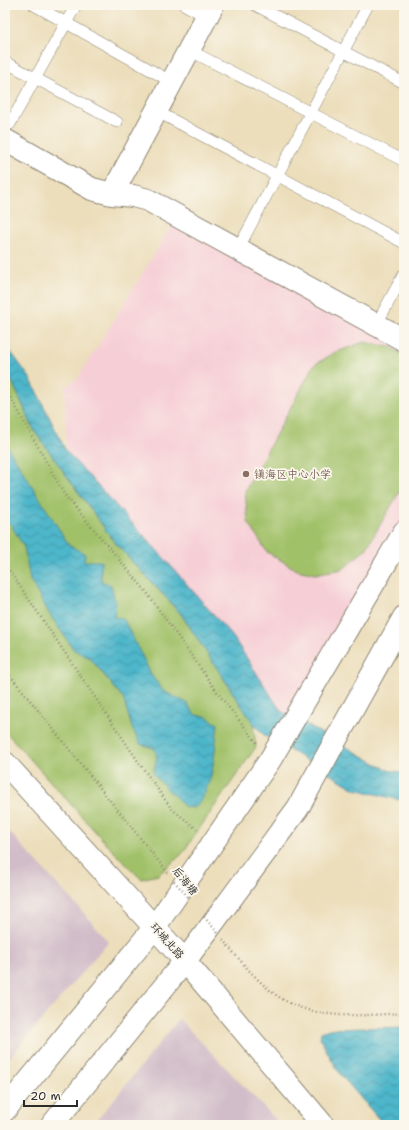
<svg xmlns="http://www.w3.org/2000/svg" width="409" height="1130" font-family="'Shantell Sans','LXGW WenKai TC',sans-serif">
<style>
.built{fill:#f6cfd6}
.industrial{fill:#d1bdc9}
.green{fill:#a1c169;stroke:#66764a}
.water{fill:url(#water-waves);stroke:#3c707a}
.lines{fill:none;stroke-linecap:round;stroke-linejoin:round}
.lane-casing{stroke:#8c8473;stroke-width:12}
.secondary-casing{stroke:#8c8473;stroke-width:24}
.path{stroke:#8c8473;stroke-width:2.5;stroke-dasharray:1 3;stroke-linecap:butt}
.lane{stroke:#fff;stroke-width:11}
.secondary{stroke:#fff;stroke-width:22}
.path-bridge{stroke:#8c8473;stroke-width:2.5;stroke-dasharray:1 3;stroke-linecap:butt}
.education-dot{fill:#8d6e63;stroke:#fbf7ec;stroke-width:1.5}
.labels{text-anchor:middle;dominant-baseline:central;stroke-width:3.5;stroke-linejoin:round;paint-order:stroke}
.education-label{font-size:11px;fill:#785e54;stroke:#fbf7ec;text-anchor:start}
.street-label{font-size:11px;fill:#2b2b2b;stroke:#fbf7ec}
</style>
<defs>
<pattern id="water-waves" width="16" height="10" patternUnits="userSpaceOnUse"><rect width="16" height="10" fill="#4db6ca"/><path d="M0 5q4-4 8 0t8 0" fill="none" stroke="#4094a4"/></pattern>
</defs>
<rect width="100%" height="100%" fill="#fbf7ec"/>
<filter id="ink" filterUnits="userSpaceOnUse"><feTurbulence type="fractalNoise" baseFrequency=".025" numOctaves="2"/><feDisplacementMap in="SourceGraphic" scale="8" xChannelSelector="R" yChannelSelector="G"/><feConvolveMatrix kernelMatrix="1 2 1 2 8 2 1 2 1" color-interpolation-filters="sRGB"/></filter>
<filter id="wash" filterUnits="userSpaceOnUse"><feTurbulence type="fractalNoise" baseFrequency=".012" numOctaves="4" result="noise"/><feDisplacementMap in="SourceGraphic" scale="16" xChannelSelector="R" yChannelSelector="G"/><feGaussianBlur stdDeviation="0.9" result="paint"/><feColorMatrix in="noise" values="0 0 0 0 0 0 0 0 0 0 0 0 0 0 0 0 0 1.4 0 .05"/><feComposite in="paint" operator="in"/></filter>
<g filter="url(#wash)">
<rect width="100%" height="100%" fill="#ecdebb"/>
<!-- built -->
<path class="built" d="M177,217L404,340V532L296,715L281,711L233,637L163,557L66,451L65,387L78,378Z"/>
<!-- industrial -->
<path class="industrial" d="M5,827L109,941L5,1063Z
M179,1019L281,1125H93Z"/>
<!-- green -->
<path class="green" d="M364,342L390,347L404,355V484L366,549L343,569L315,574L297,570L267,552L248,522L245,491L314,365L334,353Z
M5,366L35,432L116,544L181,614L253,723L256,747L181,855L158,875L141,879L110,848L5,731Z"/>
<!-- water -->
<path class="water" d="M5,344L30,378L66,451L163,557L233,637L281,711L388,770L404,773V801L355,789L264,735L253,723L181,614L116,544L35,432L5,366Z
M5,443L69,545L85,554L84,561H101V581L111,585L116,605L114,617L123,618L152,676L163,691L187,703L195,715L205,716L218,724C214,752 215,785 195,808L185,807L153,774L157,757L154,748L140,744L132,728L123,698L90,658L74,650L50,615L30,580L24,547L11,525L5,519Z
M404,1027V1125H384L340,1074L320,1039L321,1032L329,1029Z"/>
</g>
<g filter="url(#ink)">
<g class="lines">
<!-- lane casing -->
<g class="lane-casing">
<path id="lane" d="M34,5L172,82
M185,5L207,17
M255,5L404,83
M189,50L404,161
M5,62L117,122
M156,111L404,243
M10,124L76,5
M238,249L368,5
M376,325L404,274"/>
</g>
<!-- secondary casing -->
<g class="secondary-casing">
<path id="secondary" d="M5,140L92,189L112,194L133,196L148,200L404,340
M112,194L213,5
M5,763L185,961L323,1125
M5,1110L154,928L270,760L404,532
M52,1125L185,961L298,808L404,617"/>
</g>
<!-- path -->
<path class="path" d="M5,387L64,494L145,590L220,696L257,743
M5,564L138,761L171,808L199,831
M5,669L168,873
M223,940C239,959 262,988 284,1000C321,1021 364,1015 404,1013"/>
<!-- lane -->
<use href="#lane" class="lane"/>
<!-- secondary -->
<use href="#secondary" class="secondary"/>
<!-- path-bridge -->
<path class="path-bridge" d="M174,881L188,897
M204,917L218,933"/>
</g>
</g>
<!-- markers -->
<circle class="education-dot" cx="246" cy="474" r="4"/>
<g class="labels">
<!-- education labels -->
<g class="education-label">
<text x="254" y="474">镇海区中心小学</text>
</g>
<!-- street labels -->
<g class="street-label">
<text transform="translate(185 881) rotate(51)">后海塘</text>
<text transform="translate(167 941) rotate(48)">环城北路</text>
</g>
</g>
<!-- margin -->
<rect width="409" height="1130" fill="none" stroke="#fbf7ec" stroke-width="20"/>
<!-- scale -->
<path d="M24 1100v6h53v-6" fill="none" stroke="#2b2b2b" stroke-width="2"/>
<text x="30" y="1100" font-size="12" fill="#2b2b2b" stroke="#fbf7ec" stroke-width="3" paint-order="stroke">20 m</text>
</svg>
